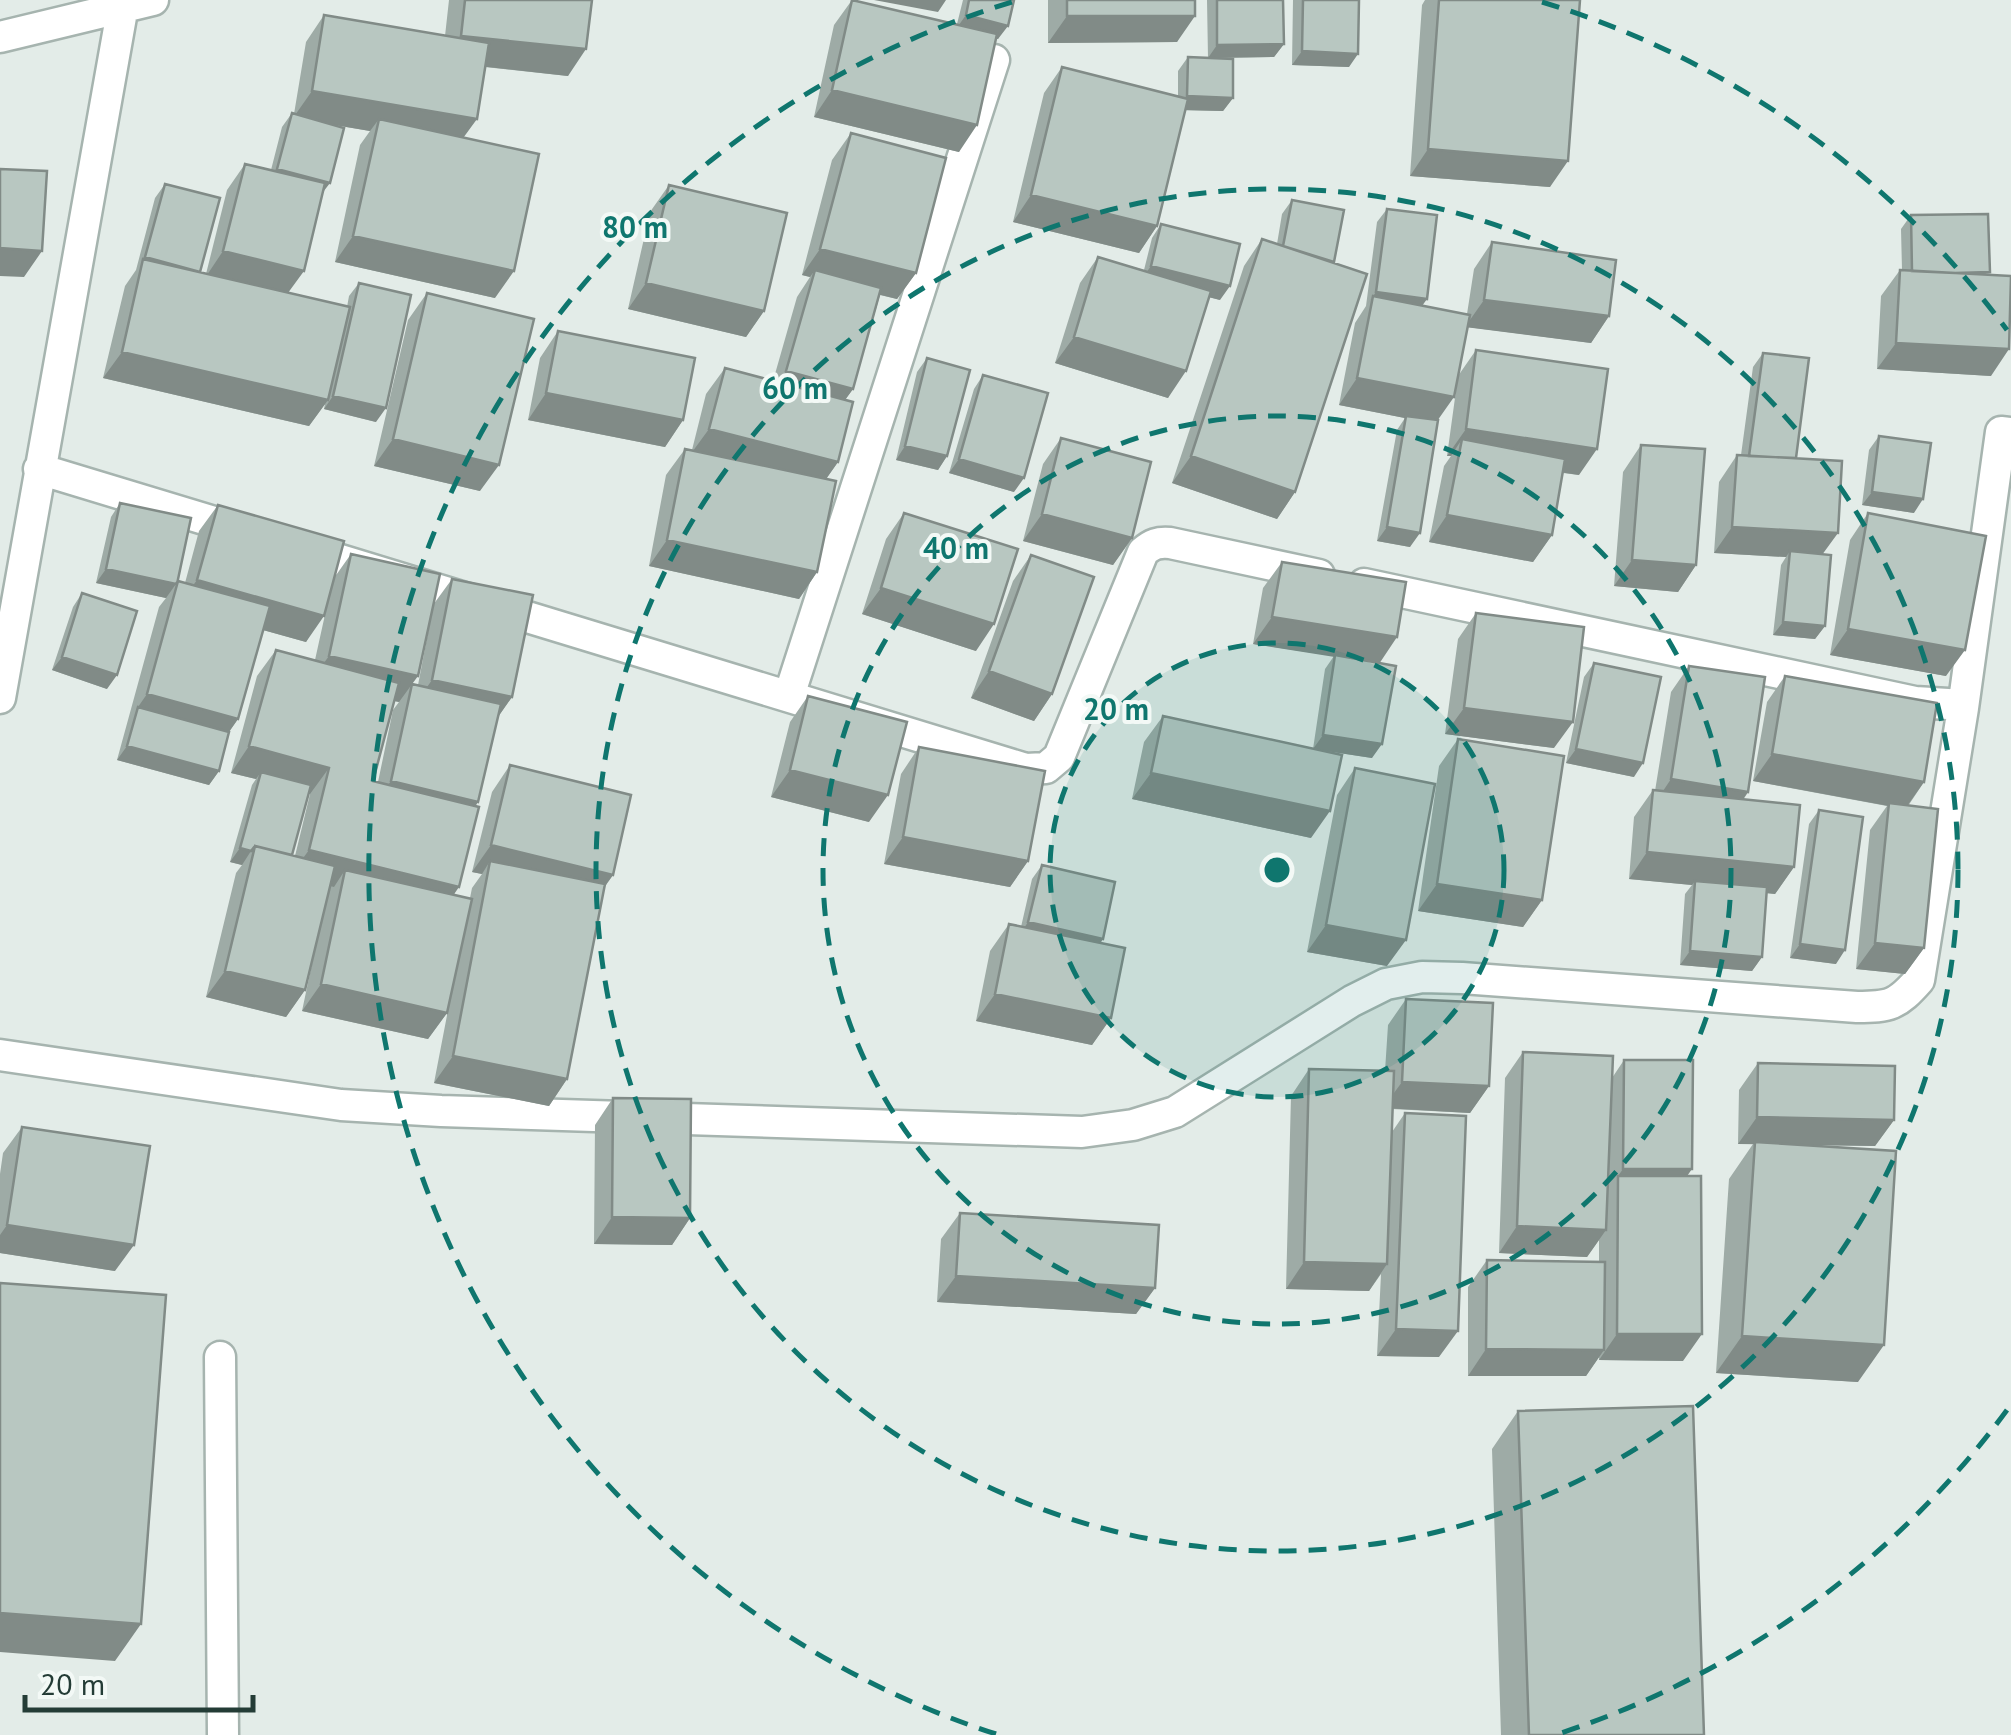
<svg xmlns="http://www.w3.org/2000/svg" width="2011" height="1735" font-family="'PT Sans',sans-serif">
<style>
.lines{fill:none;stroke-linecap:round;stroke-linejoin:round}
.minor-casing{stroke:#a6b4af;stroke-width:35}
.minor{stroke:#fff;stroke-width:30}
.wall{fill:#9eaba6;fill-rule:evenodd}
.shaded-wall{fill:#818b87}
.building{fill:#b8c7c1;stroke:#818b87;stroke-width:2.5}
.ring{fill:none;stroke:#0f766e;stroke-width:5;stroke-dasharray:18 12}
.centre{fill:#0f766e;stroke:#f3f9f6;stroke-width:5}
.ring-label{font-size:30px;text-anchor:middle;font-weight:bold;fill:#0f766e;stroke:#f3f9f6;stroke-width:8;stroke-linejoin:round;paint-order:stroke}
</style>
<rect width="100%" height="100%" fill="#e3ece8"/>
<g class="lines">
<!-- minor casing -->
<g class="minor-casing">
<path id="minor" d="M0,37L153,0
M39,469L247,532
M301,548L1026,769L1046,768L1059,757L1143,552C1152,544 1158,542 1170,543L1319,575
M1364,584L1915,702L1948,704L1963,708
M789,696L994,60
M0,698L124,0
M0,1055L341,1105L441,1111L1082,1132L1133,1125L1175,1112L1352,1001L1386,984L1422,977L1462,978L1857,1007C1890,1007 1897,1005 1919,980L1963,708L2001,432L2011,433
M220,1357L223,1735"/>
</g>
<!-- minor -->
<use href="#minor" class="minor"/>
</g>
<!-- wall -->
<path class="wall" d="M449,0H592L568,76L485,67L463,138L495,298L335,262L360,145L370,131L329,124L323,192L288,293L347,307L349,296L359,283L376,422L324,409L325,404L309,426L103,378L125,286L136,270L155,198L165,184L200,272L206,274L227,190L245,164L271,170L282,127L292,113L294,114L306,42L324,15L445,36Z
M852,0L957,24L963,0H1014L998,39H996L959,152L814,117L834,25Z
M1048,0H1195L1177,42L1048,43Z
M1207,0H1283L1284,44L1274,57L1216,58L1233,98L1223,111L1185,110L1157,226L1139,253L1013,222L1044,93L1062,67L1178,96V71L1188,57L1208,58Z
M1293,0H1359L1349,67L1292,65Z
M1425,0H1580L1550,187L1410,176L1422,5Z
M851,133L916,273L897,299L880,295L853,389L845,400L838,462L826,479L817,572L799,599L649,566L666,475L685,449L692,450L706,394L725,368L773,381L797,297L810,277L802,275L832,160Z
M669,185L764,311L746,337L628,309L650,212Z
M1292,200L1333,263L1295,492L1277,519L1172,483L1244,266L1262,239L1277,244L1282,214Z
M1387,209L1422,306L1467,314L1474,269L1492,242L1609,316L1591,343L1467,327L1438,420L1410,547L1377,541L1397,430L1405,418L1339,405L1355,323L1366,306L1377,222Z
M1911,215L1988,275L1991,376L1877,369L1881,296L1900,270H1902L1901,229Z
M1161,224L1220,300L1209,297L1168,398L1055,363L1080,283L1098,257L1144,270L1152,238Z
M427,293L480,491L374,466L408,320Z
M558,331L683,420L665,447L528,420L540,358Z
M1476,350L1579,475L1563,473L1552,535L1533,562L1429,542L1444,466L1451,456H1447L1458,376Z
M1763,353L1796,458L1823,554L1825,626L1815,639L1773,635L1781,565L1786,557L1714,553L1719,482L1737,455H1741L1753,367Z
M927,358L947,456L938,470L896,460L917,372Z
M983,375L1014,492L949,473L974,389Z
M1879,436L1914,513L1862,505L1869,450Z
M1061,438L1132,538L1113,565L1023,541L1043,464Z
M1641,445L1696,565L1678,592L1614,586L1623,472Z
M120,503L178,581L185,583L199,531L218,505L334,578L351,554L433,605L452,579L512,697L498,717L454,895L470,898L472,888L482,874L472,872L492,792L510,765L613,875L604,888L567,1079L549,1106L434,1083L454,979L447,1013L428,1039L302,1011L320,926L305,990L286,1017L206,997L236,873L242,865L230,862L252,785L256,779L231,773L257,676L276,650L315,660L328,601L306,642L263,630L238,719L229,732L219,771L209,785L117,760L159,607L166,598L96,583L111,517ZM432,612L418,685L412,684ZM394,701L399,702L393,710L378,782L373,781ZM309,794H310L295,856L292,855Z
M904,513L976,651L862,614L886,539Z
M1868,513L1946,676L1830,655L1850,540Z
M1031,555L1052,694L1034,721L971,698L1013,581Z
M1282,562L1379,663L1372,758L1313,749L1325,669L1334,656L1253,644L1263,588Z
M82,593L107,689L52,670L73,607Z
M1476,613L1554,748L1445,734L1458,639Z
M1594,663L1634,777L1566,763L1584,677Z
M1689,666L1748,792L1743,800L1794,867L1775,894L1766,893L1762,957L1752,971L1680,965L1685,894L1692,885L1629,879L1634,817L1653,790L1655,791L1671,692Z
M1785,676L1924,782L1908,806L1924,948L1905,974L1856,969L1870,830L1887,806L1753,781L1767,702Z
M808,696L869,822L771,797L790,722Z
M1163,716L1311,838L1132,799L1144,742Z
M1458,739L1542,900L1523,927L1418,911L1439,766Z
M919,747L1028,861L1010,887L884,864L901,774Z
M1355,768L1387,966L1307,952L1337,795Z
M1819,810L1836,964L1790,958L1809,824Z
M1042,865L1100,943L1111,1018L1092,1045L976,1021L990,951L1009,924L1021,927L1032,879Z
M1406,999L1489,1086L1470,1113L1392,1109V1132L1405,1113L1439,1357L1377,1356L1381,1274L1369,1291L1286,1289L1291,1096L1309,1069L1385,1071L1388,1025Z
M1523,1052L1612,1078L1624,1060L1687,1176L1683,1361L1599,1360V1357L1586,1376H1468V1287L1487,1260L1599,1262V1240L1587,1257L1499,1253L1505,1078Z
M1758,1063L1894,1120L1875,1146L1802,1145L1858,1382L1716,1373L1729,1179L1753,1144H1738L1739,1090Z
M613,1098L690,1218L672,1245L594,1244L595,1125Z
M22,1127L115,1271L0,1253V1174L3,1153Z
M960,1213L1155,1288L1136,1314L937,1302L941,1239Z
M1518,1411L1704,1735H1501L1492,1449Z"/>
<!-- shaded-wall -->
<path class="shaded-wall" d="M874,0H946L938,12Z
M966,15L1008,26L998,39L956,29Z
M1067,16H1195L1177,42L1048,43Z
M461,36L586,49L568,76L442,62Z
M1284,44L1274,57L1208,58L1217,45Z
M1302,51L1358,54L1349,67L1292,65Z
M832,90L977,125L959,152L814,117Z
M312,91L477,119L458,145L379,119L370,131L293,118Z
M1187,96L1233,98L1223,111L1178,110Z
M1428,149L1568,161L1550,187L1410,176Z
M277,169L330,183L320,196L268,183Z
M1031,195L1157,226L1139,253L1013,222Z
M353,236L514,271L495,298L335,262Z
M0,248L42,251L24,277L0,276Z
M820,249L916,273L897,299L813,278L815,270L810,277L802,275Z
M223,251L304,271L285,297L205,278Z
M1151,266L1230,286L1220,300L1141,280Z
M646,283L764,311L746,337L628,309Z
M1376,292L1427,299L1417,313L1373,296L1366,306Z
M1484,300L1609,316L1591,343L1465,327Z
M1074,337L1186,371L1168,398L1055,363Z
M1896,343L2009,349L1991,376L1877,369Z
M122,352L328,400L309,426L103,378Z
M786,371L853,389L834,415L768,397Z
M1357,378L1454,397L1435,424L1339,405Z
M546,393L683,420L665,447L528,420Z
M333,396L386,408L376,422L324,409Z
M709,429L838,462L819,489L690,455Z
M1466,429L1597,449L1579,475L1459,457L1462,439L1451,456H1447Z
M393,439L499,465L480,491L374,466Z
M905,446L947,456L938,470L896,460Z
M1191,456L1295,492L1277,519L1172,483Z
M959,459L1024,478L1014,492L949,473Z
M1872,492L1923,499L1914,513L1862,505Z
M1042,514L1132,538L1113,565L1023,541Z
M1447,515L1552,535L1533,562L1429,542Z
M1387,527L1420,533L1410,547L1377,541Z
M1732,527L1838,533L1819,559L1790,551L1786,557L1714,553Z
M667,540L817,572L799,599L649,566Z
M1632,560L1696,565L1678,592L1614,586Z
M106,569L176,584L166,598L96,583Z
M197,580L324,616L306,642L178,606Z
M881,588L994,624L976,651L862,614Z
M1272,617L1397,637L1379,664L1253,644Z
M1783,622L1825,626L1815,639L1773,635Z
M1848,629L1965,650L1946,676L1830,655Z
M329,656L418,676L399,702L310,682Z
M62,657L117,675L107,689L52,670Z
M989,671L1052,694L1034,721L971,698Z
M432,680L512,697L493,724L413,707Z
M147,694L238,719L219,746L138,707Z
M1464,708L1573,722L1554,748L1445,734Z
M1323,735L1382,744L1372,758L1313,749Z
M127,746L219,771L209,785L117,760Z
M249,746L329,768L310,794L259,780L261,772L256,779L231,773Z
M1576,749L1643,763L1634,777L1566,763Z
M1772,754L1924,782L1905,809L1753,781Z
M790,770L888,795L869,822L771,797Z
M1151,773L1330,811L1311,838L1132,799Z
M1671,779L1748,792L1730,818L1653,806Z
M391,781L478,802L460,828L372,808Z
M903,837L1028,861L1010,887L884,864Z
M491,845L613,875L594,901L490,861L482,874L472,872Z
M240,848L251,851L242,865L230,862Z
M309,850L459,887L441,913L345,870L334,887L290,876Z
M1647,852L1794,867L1775,894L1694,885L1695,881L1692,885L1629,879Z
M1437,884L1542,900L1523,927L1418,911Z
M1028,922L1103,939L1094,953L1019,936Z
M1326,925L1406,940L1387,966L1307,952Z
M1875,943L1924,948L1905,974L1856,969Z
M1800,944L1845,950L1836,964L1790,958Z
M1690,951L1762,957L1752,971L1680,965Z
M225,971L305,990L286,1017L206,997Z
M321,984L447,1013L428,1039L302,1011Z
M995,994L1111,1018L1092,1045L976,1021Z
M453,1056L567,1079L549,1106L434,1083Z
M1402,1082L1489,1086L1470,1113L1383,1108Z
M1757,1117L1894,1120L1875,1146L1738,1144Z
M1623,1169H1692L1673,1196L1618,1176Z
M612,1217L690,1218L672,1245L594,1244Z
M7,1225L134,1245L115,1271L0,1253V1235Z
M1517,1226L1606,1230L1587,1257L1499,1253Z
M1304,1262L1387,1264L1369,1291L1286,1289Z
M956,1276L1155,1288L1136,1314L937,1302Z
M1396,1329L1458,1331L1439,1357L1377,1356Z
M1617,1334H1702L1683,1361L1599,1360Z
M1742,1336L1884,1345L1858,1382L1716,1373Z
M1486,1349L1604,1350L1586,1376H1468Z
M0,1613L141,1624L115,1661L0,1652Z"/>
<!-- building -->
<path class="building" d="M465,0H592L586,49L461,36Z
M852,0L997,34L977,125L832,90Z
M969,0H1014L1008,26L966,15Z
M1067,0H1195V16H1067Z
M1217,0H1283L1284,44L1217,45Z
M1303,0H1359L1358,54L1302,51Z
M1439,0H1580L1568,161L1428,149Z
M324,15L489,43L477,119L312,91Z
M1188,57L1233,59V98L1187,96Z
M1062,67L1188,99L1157,226L1031,195Z
M292,113L344,128L330,183L277,169Z
M379,119L539,154L514,271L353,236Z
M851,133L946,158L916,273L820,249Z
M245,164L325,183L304,271L223,251Z
M0,169L47,171L42,251L0,248Z
M165,184L220,198L200,272L145,257Z
M669,185L787,213L764,311L646,283Z
M1292,200L1344,210L1334,262L1283,246Z
M1387,209L1437,215L1427,299L1376,292Z
M1988,214L1990,272L1955,273L1912,271L1911,215Z
M1161,224L1240,244L1230,286L1151,266Z
M1262,239L1367,274L1295,492L1191,456Z
M1492,242L1616,260L1609,316L1484,300Z
M1098,257L1211,291L1186,371L1074,337Z
M143,259L350,307L328,400L122,352Z
M815,270L881,288L853,389L786,371Z
M1900,270L2011,276L2009,349L1896,343Z
M359,283L411,295L386,408L333,396Z
M427,293L534,319L499,465L393,439Z
M1373,296L1470,315L1454,397L1357,378Z
M558,331L695,358L683,420L546,393Z
M1476,350L1608,369L1597,449L1466,429Z
M1763,353L1809,358L1796,458L1749,456Z
M927,358L970,370L947,456L905,446Z
M725,368L853,402L838,462L709,429Z
M983,375L1048,393L1024,478L959,459Z
M1406,416L1438,420L1420,533L1387,527Z
M1879,436L1931,443L1923,499L1872,492Z
M1061,438L1151,462L1132,538L1042,514Z
M1462,439L1565,459L1552,535L1447,515Z
M1641,445L1705,449L1696,565L1632,560Z
M685,449L836,481L817,572L667,540Z
M1737,455L1842,461L1838,533L1732,527Z
M120,503L191,518L177,584L178,581L176,584L106,569Z
M218,505L344,541L324,616L197,580Z
M904,513L1018,549L994,624L881,588Z
M1868,513L1986,536L1965,650L1848,629Z
M1790,551L1831,555L1825,626L1783,622Z
M351,554L440,574L418,676L329,656Z
M1031,555L1094,577L1052,694L989,671Z
M1282,562L1406,582L1397,637L1272,617Z
M452,579L533,595L512,697L432,680Z
M178,581L270,606L238,719L147,694Z
M82,593L137,611L117,675L62,657Z
M1476,613L1584,627L1573,722L1464,708Z
M276,650L399,683L373,781L479,807L459,887L309,850L329,768L249,746Z
M1335,655L1396,666L1382,744L1323,735Z
M1594,663L1661,677L1643,763L1576,749Z
M1689,666L1765,677L1748,792L1671,779Z
M1785,676L1937,703L1924,782L1772,754Z
M412,684L501,704L478,802L391,781Z
M808,696L907,722L888,795L790,770Z
M138,707L229,732L219,771L127,746Z
M1163,716L1342,755L1330,811L1151,773Z
M1458,739L1564,756L1542,900L1437,884Z
M919,747L1045,771L1028,861L903,837Z
M510,765L631,795L613,875L491,845Z
M1355,768L1435,784L1406,940L1326,925Z
M261,772L311,785L292,855L255,846L251,851L240,848Z
M1653,790L1800,805L1794,867L1647,852Z
M1889,803L1938,809L1924,948L1875,943Z
M1819,810L1863,817L1845,950L1800,944Z
M255,846L335,866L305,990L225,971Z
M490,861L605,884L567,1079L453,1056Z
M1042,865L1115,882L1103,939L1028,922Z
M345,870L472,899L447,1013L321,984Z
M1695,881L1767,887L1762,957L1690,951Z
M1009,924L1125,948L1111,1018L995,994Z
M1406,999L1493,1003L1489,1086L1402,1082Z
M1523,1052L1613,1056L1606,1230L1517,1226Z
M1624,1060H1693L1692,1169H1623Z
M1758,1063L1895,1066L1894,1120L1757,1117Z
M1309,1069L1394,1071L1387,1264L1304,1262Z
M613,1098L691,1099L690,1218L612,1217Z
M1405,1113L1466,1116L1458,1331L1396,1329Z
M22,1127L150,1146L134,1245L7,1225Z
M1755,1142L1896,1151L1884,1345L1742,1336Z
M1618,1176H1701L1702,1334H1617Z
M960,1213L1159,1225L1155,1288L956,1276Z
M1487,1260L1605,1262L1604,1350L1486,1349Z
M0,1283L166,1295L141,1624L0,1613Z
M1693,1406L1704,1735H1529L1518,1411Z"/>
<!-- distance rings -->
<circle cx="1277" cy="870" r="227" fill="#0f766e" fill-opacity=".12"/>
<g class="ring">
<circle cx="1277" cy="870" r="227"/>
<circle cx="1277" cy="870" r="454"/>
<circle cx="1277" cy="870" r="681"/>
<path d="M2007 1410A908 908 0 0 1 1558 1734M996 1734A908 908 0 0 1 1012 2M1542 2A908 908 0 0 1 2007 330"/>
</g>
<circle cx="1277" cy="870" r="15" class="centre"/>
<g class="ring-label">
<text x="635" y="238">80 m</text>
<text x="795" y="399">60 m</text>
<text x="956" y="559">40 m</text>
<text x="1116" y="720">20 m</text>
</g>
<!-- scale -->
<path d="M25 1695v15h228v-15" fill="none" stroke="#243c36" stroke-width="5"/>
<text x="40" y="1695" font-size="30" fill="#243c36" stroke="#f3f9f6" stroke-width="8" paint-order="stroke">20 m</text>
</svg>
